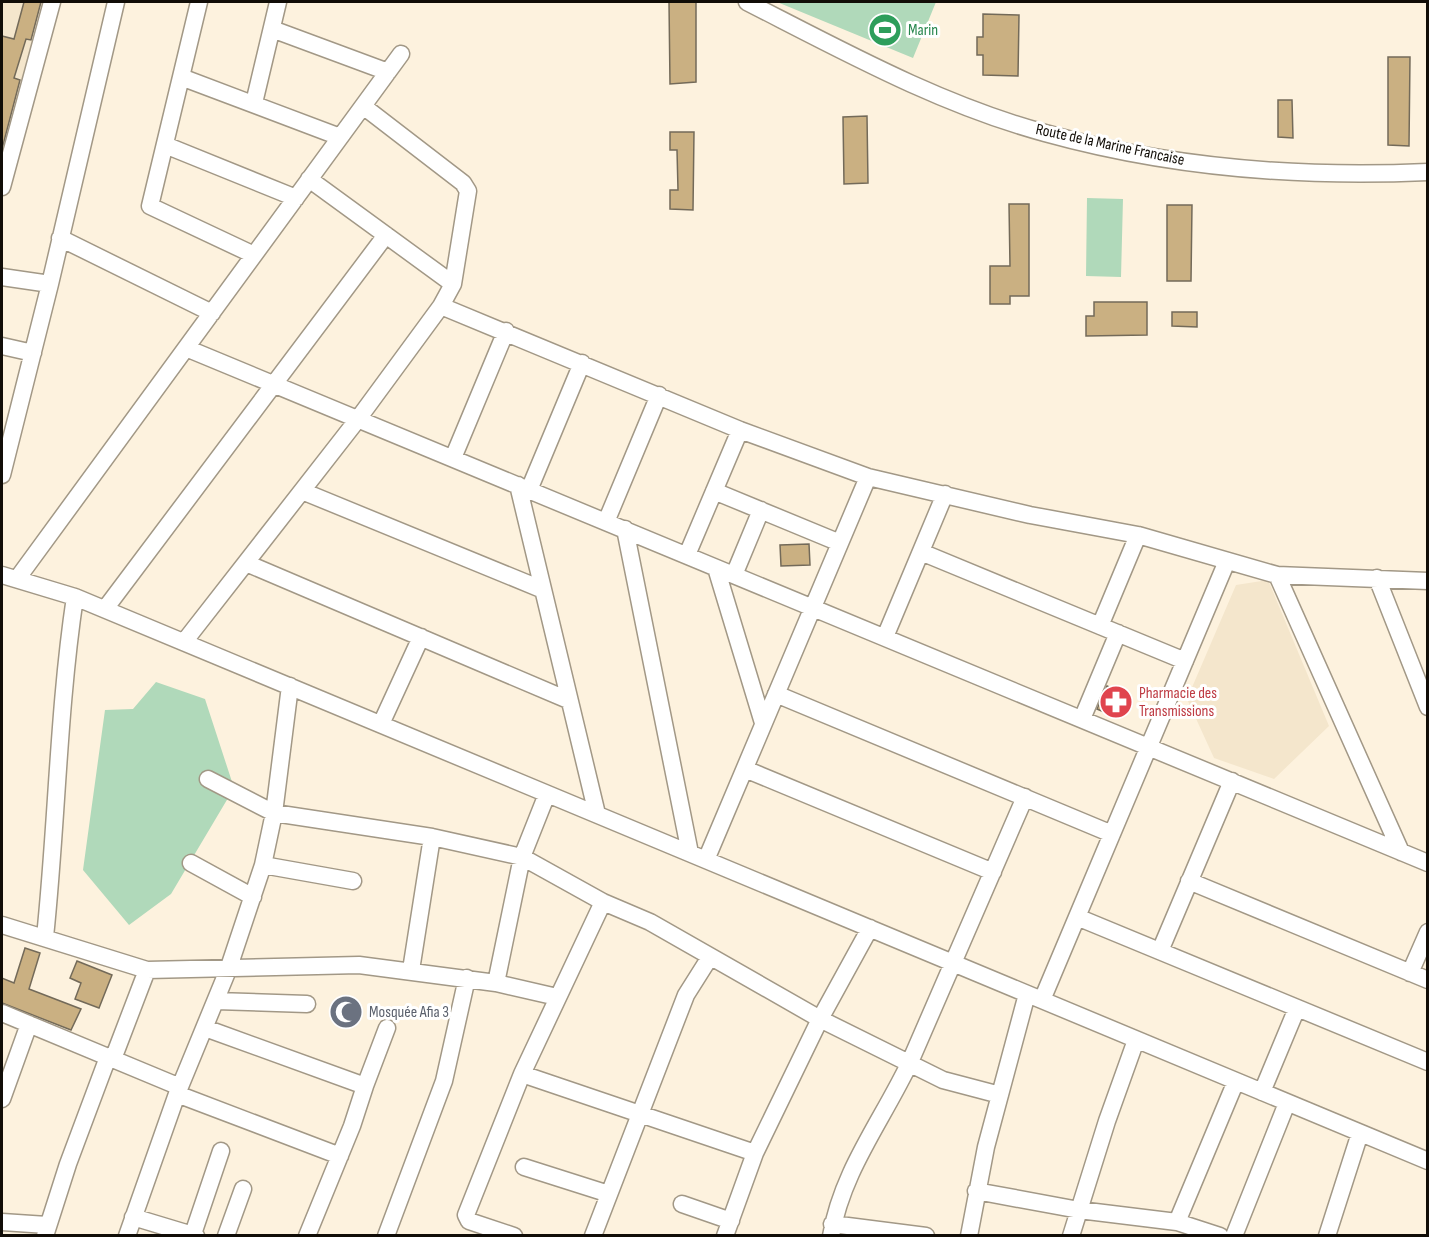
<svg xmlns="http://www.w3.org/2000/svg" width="1429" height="1237" font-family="'Sofia Sans Condensed',sans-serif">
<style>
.built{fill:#f4e6cc}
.green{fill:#b0d9ba}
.building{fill:#cab082;stroke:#736a59;stroke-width:1.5}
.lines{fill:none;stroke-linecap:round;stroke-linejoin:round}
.minor-casing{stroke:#a29886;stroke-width:19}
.minor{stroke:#fff;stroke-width:16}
.labels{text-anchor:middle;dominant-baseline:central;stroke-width:6;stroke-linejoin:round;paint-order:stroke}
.leisure-label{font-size:16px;fill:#27864d;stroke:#fff;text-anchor:start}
.street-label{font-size:16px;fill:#110d07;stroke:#fff}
.health-label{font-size:16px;fill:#be3a42;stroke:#fff;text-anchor:start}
.worship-label{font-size:16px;fill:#5b616d;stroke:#fff;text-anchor:start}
</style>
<rect width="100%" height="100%" fill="#fdf2de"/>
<!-- built -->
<path class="built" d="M2,2H47L2,172Z
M1268,580L1329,726L1274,779L1214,758L1187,699L1236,585Z"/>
<!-- green -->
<path class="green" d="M777,2H936L913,58Z
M1087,198L1123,199L1121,277L1086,276Z
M156,682L205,699L234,788L171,894L129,925L83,870L105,710L133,709Z"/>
<!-- building -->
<path class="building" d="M24,2H41L31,40L26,39L14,78L20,80L2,149V36L14,39Z
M669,2H696V82L670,84Z
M983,14L1019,15L1018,76L983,75V55H977V37H983Z
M1388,57H1410L1409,146L1388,145Z
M1278,100H1292L1293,138L1278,137Z
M867,116L868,183L844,184L843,117Z
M670,132H694L693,210L670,209V190H678L677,150H670Z
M1009,204H1029V296H1010V304H990V266H1010Z
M1167,205H1192L1191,281H1167Z
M1094,302H1147V335L1086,336V316H1094Z
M1172,312H1197V327L1172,326Z
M809,544L810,565L781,566L780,545Z
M1107,686L1127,695L1116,717L1097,709Z
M25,948L40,953L29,989L81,1009L71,1030L2,1003V978L14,983Z
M77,961L112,975L99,1008L75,999L81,983L70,978Z"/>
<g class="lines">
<!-- minor casing -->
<g class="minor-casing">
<path id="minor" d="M199,2L150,206L254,255
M747,2C843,51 941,105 1045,133C1171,168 1298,178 1428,172
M272,29L388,72
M181,77L340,137
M254,103L278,2
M165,145L296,198
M309,179L453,284
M2,187L52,2
M60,238L212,313
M2,277L50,284
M441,306L740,430L868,477L1030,515L1138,535L1277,575L1428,581
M2,346L33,353
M186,348L1428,863
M453,458L506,331
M2,475L50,284L116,2
M518,485L597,814
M529,490L582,363
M302,491L541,589
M714,491L840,543
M606,522L659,395
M625,529L690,853
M921,552L1185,661
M687,555L740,430
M246,563L568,700
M716,568L763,723
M2,575L75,597L1428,1161
M734,575L761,510
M1277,575L1401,852
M1377,578L1428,707
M17,579L401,54
M105,609L386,235
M1100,626L1138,535
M885,637L945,494
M184,642L358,419L441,306L453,284L468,191L463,183L363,106
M776,694L1112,834
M1082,719L1118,633
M381,724L421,637
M745,769L993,872
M208,779L274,813L432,837L522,857L603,902L650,922L820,1019L943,1080L1000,1095
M706,860L868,477
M191,863L253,897
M263,865L353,881
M1189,881L1428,980
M1077,917L1428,1062
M2,925L147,970L359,965L496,983L557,997
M45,937C57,823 58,710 75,597
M1160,951L1232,781
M411,970L432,837
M1410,973L1428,932
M496,983L522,857L547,794
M1042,1000L1227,561
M216,1001L307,1004
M2,1013L180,1087
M205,1028L365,1086L352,1126L307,1236
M113,1059L147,970
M522,1074L755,1153
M365,1086L387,1028
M1262,1092L1297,1008
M177,1094L340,1156
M2,1099L29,1024
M524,1167L609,1194
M976,1191L1079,1210L1177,1222L1220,1236
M682,1204L731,1221
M133,1217L196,1236
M2,1222L47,1225
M1177,1222L1236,1081
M832,1224L926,1236
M193,1234L221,1151
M45,1236L68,1164L108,1057
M127,1236L177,1094L228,970L263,865L274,813L290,686
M226,1236L243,1189
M386,1236L444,1081L467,978
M514,1236L469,1221L466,1215L522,1074L603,902
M593,1236L686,995L710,957
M725,1236L755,1153L820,1019L870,928
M831,1236C842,1171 882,1121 910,1062L1025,797
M969,1236L986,1147L1027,994
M1071,1236L1107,1121L1136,1040
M1234,1236L1287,1103
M1327,1236L1360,1133"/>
</g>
<!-- minor -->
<use href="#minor" class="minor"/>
</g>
<!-- icons -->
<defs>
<g id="stadium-disc" transform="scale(1.725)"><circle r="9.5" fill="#2e9e5b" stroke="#fff"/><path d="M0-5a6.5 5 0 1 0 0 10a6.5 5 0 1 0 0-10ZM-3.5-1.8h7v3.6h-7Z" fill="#fff"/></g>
<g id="pharmacy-disc" transform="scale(1.725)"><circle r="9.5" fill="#e0444e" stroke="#fff"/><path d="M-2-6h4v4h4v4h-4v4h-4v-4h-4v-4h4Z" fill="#fff"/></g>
<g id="mosque-disc" transform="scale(1.725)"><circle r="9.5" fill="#6b7280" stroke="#fff"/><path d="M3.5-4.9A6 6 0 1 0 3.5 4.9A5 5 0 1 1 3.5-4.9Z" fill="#fff"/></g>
</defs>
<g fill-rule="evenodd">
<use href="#stadium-disc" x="885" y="30"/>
<use href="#pharmacy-disc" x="1116" y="702"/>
<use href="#mosque-disc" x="346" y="1012"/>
</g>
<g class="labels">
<!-- leisure labels -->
<g class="leisure-label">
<text x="908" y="30">Marin</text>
</g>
<!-- street labels -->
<g class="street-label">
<text transform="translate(1110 145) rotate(12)">Route de la Marine Francaise</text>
</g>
<!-- health labels -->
<g class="health-label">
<text x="1139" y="693">Pharmacie des<tspan x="1139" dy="18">Transmissions</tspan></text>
</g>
<!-- worship labels -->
<g class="worship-label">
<text x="369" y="1012">Mosquée Afia 3</text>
</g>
</g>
<!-- border -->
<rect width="1429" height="1237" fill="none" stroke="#110d07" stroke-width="6"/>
</svg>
